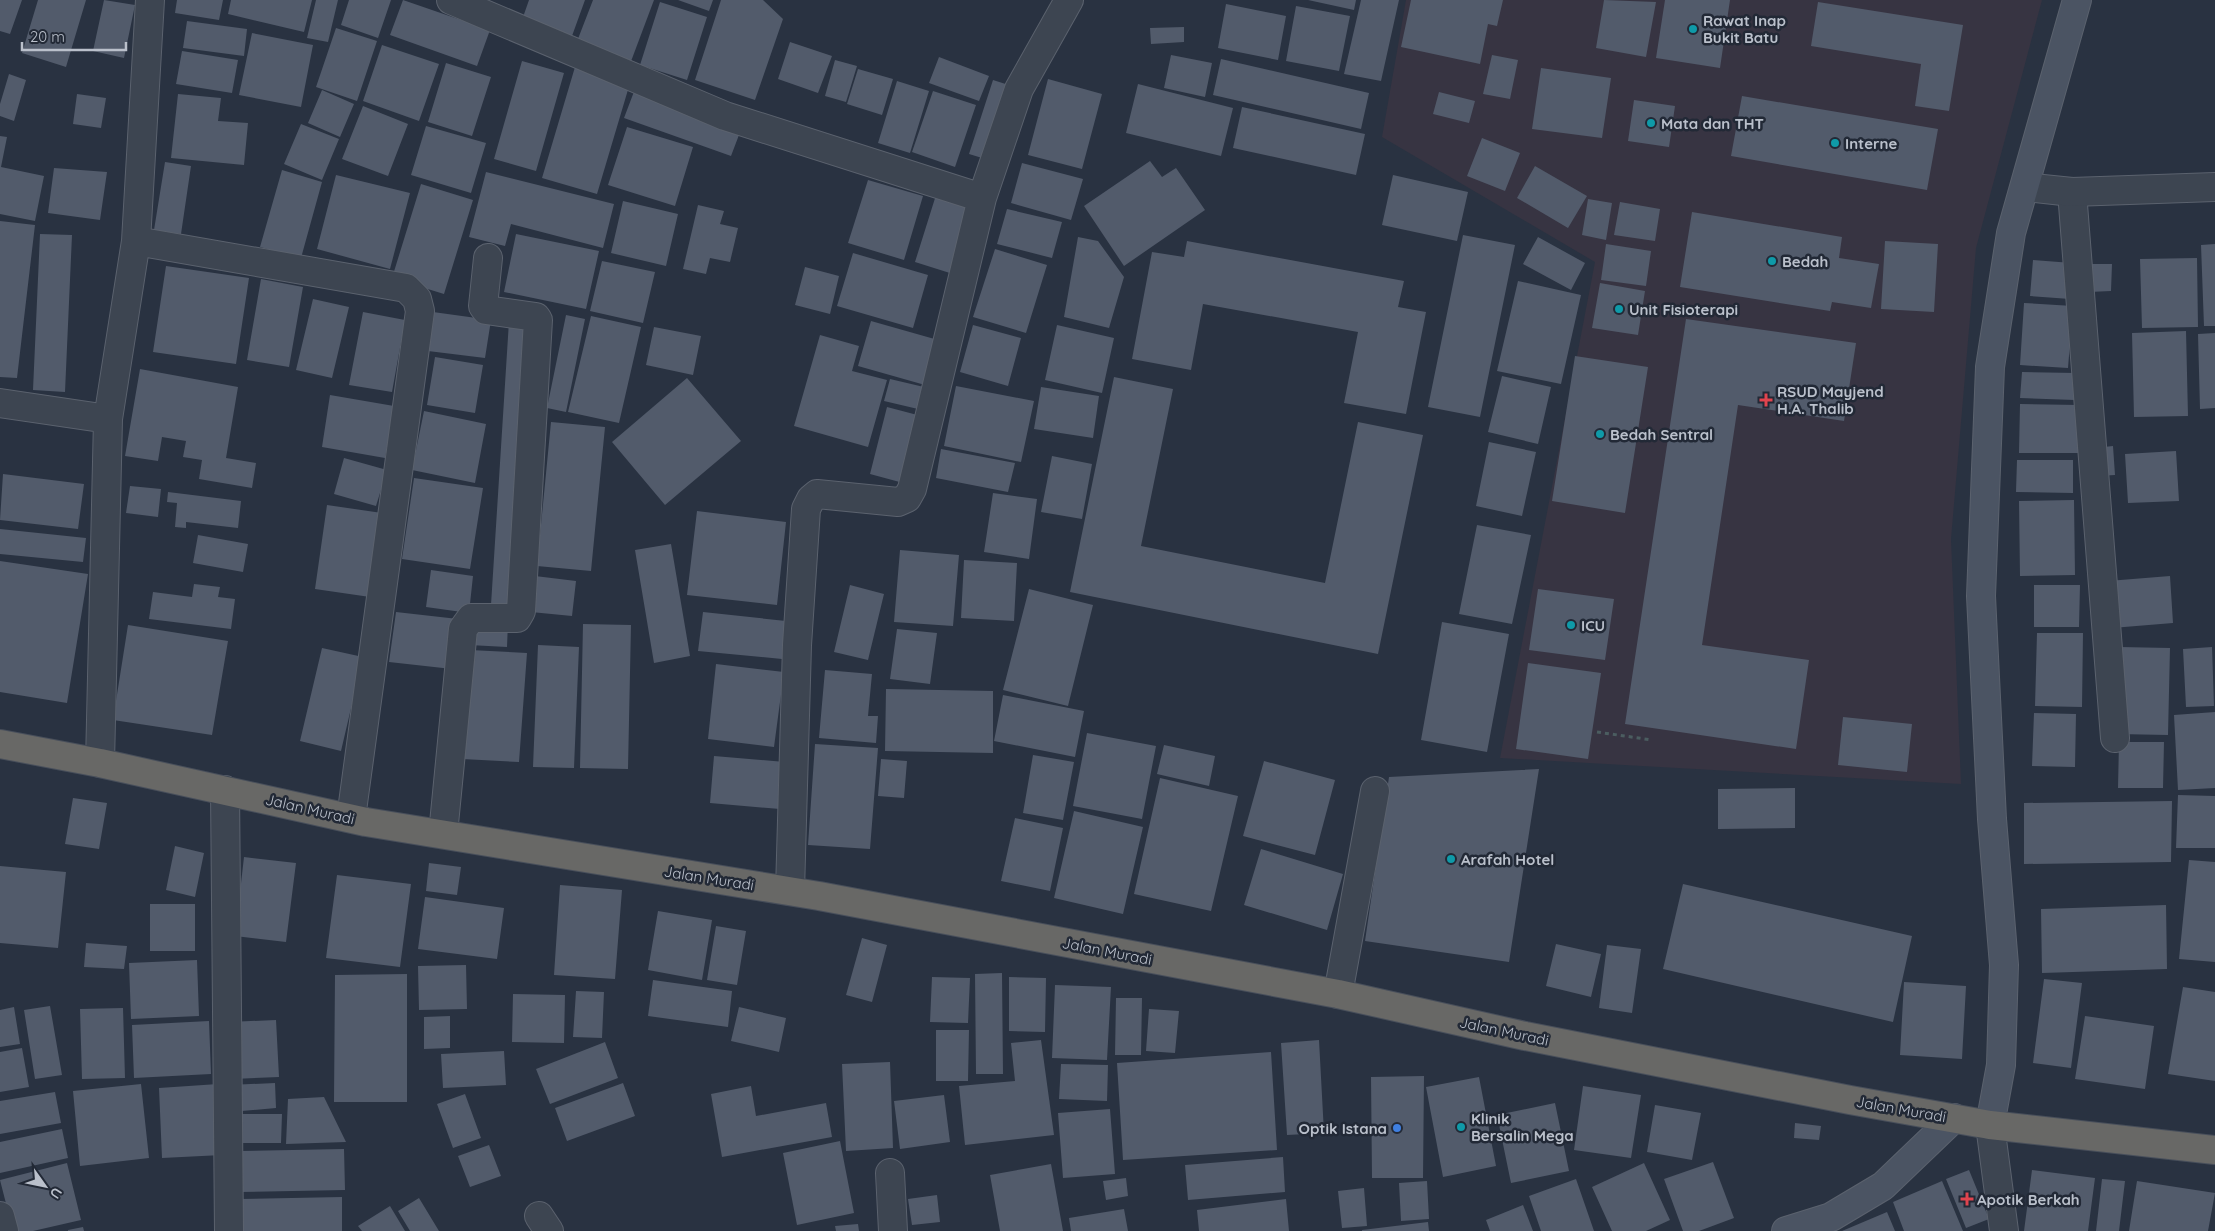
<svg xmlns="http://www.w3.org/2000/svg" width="2215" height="1231" font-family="Quicksand,sans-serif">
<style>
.medical{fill:#373442}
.building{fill:#525b6b}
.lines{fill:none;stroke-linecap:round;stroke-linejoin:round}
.minor-casing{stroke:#5b626e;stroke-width:30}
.tertiary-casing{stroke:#5b626e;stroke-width:30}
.secondary-casing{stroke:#5b626e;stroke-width:30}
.trunk-casing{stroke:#484f5b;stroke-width:30}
.path{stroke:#4b5d60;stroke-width:3;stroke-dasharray:4 4;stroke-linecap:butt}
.minor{stroke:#3d4551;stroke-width:28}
.tertiary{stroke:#3d4551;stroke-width:28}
.secondary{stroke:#4b5463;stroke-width:28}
.trunk{stroke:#686866;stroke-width:28}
.culture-dot{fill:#0f9aa8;stroke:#222936;stroke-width:2}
.health-dot{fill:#e0444e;stroke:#222936;stroke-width:2}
.shop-dot{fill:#3f7fe0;stroke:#222936;stroke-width:2}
.labels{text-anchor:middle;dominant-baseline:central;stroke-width:5;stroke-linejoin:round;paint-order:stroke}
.poi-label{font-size:15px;font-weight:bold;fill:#bac0cb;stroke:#222936;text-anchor:start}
.street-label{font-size:15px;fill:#bac0cb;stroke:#222936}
</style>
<rect width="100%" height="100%" fill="#293241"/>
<!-- medical -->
<path class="medical" d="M1406,0H2042L1976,248L1951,539L1961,784L1500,758L1595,262L1382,137Z"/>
<!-- building -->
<path class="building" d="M0,0H22L10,34L0,31Z
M38,0H86L66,67L22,53Z
M104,0L135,5L124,58L93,51Z
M177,0H223L219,20L175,13Z
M231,0H312L304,32L228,14Z
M316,0H338L328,42L307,38Z
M349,0H391L378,38L341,25Z
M403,0L490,30L477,66L390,35Z
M529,0H585L572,36L522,20Z
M593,0H654L630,64L576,44Z
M678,0H713L709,11Z
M721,0H763L783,19L755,100L695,80Z
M1308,0H1356L1354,10Z
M1361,0H1399L1381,81L1344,74Z
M1411,0H1503L1497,26L1488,24L1480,64L1401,47Z
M1604,0L1656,2L1646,57L1596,48Z
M1665,0H1730L1720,68L1656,58Z
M660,2L707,17L687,80L640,65Z
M1818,2L1963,25L1949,111L1915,106L1921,64L1811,46Z
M1226,4L1286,16L1278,60L1218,48Z
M1296,6L1350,16L1339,71L1286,61Z
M187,21L247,29L244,56L183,48Z
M1184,27V42L1151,44L1150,28Z
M336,28L377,41L357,101L316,87Z
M252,33L313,45L301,107L239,95Z
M790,42L832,56L818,93L778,79Z
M382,45L439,64L419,121L363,101Z
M182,51L238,60L232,93L176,84Z
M1171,55L1212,63L1205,97L1164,88Z
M1492,55L1518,60L1510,99L1483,94Z
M939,57L989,76L979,101L929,83Z
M1221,59L1369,93L1361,129L1213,95Z
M835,60L857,66L846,102L825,96Z
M522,61L564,73L536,171L494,159Z
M446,63L491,77L472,136L428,122Z
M575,67L630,83L597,194L542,178Z
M1541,68L1611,78L1602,138L1532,129Z
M858,69L893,79L882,115L847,104Z
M9,74L26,80L14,121L0,116V104Z
M1048,79L1102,94L1082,169L1028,155Z
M993,80L1015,87L992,161L969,154Z
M897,81L929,91L910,153L878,143Z
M1138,84L1233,108L1221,156L1126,133Z
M635,89L742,127L731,156L624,118Z
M322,90L354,104L340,137L308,123Z
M933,91L976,105L955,167L912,152Z
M1439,92L1475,101L1469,123L1433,114Z
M77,94L106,98L101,128L73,124Z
M178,94L221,98L218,121L248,123L244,165L171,158Z
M1742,96L1938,129L1927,190L1731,156Z
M1634,100L1675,106L1669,147L1628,141Z
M363,106L408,124L388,176L342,159Z
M1242,107L1365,134L1356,175L1233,148Z
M301,124L339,139L322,180L284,164Z
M426,126L486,143L471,193L411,175Z
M627,127L693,147L675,206L608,185Z
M0,136L7,137L1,167L44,176L35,221L0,214Z
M1482,138L1520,153L1505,191L1467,176Z
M1150,161L1162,177L1176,168L1205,210L1124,266L1084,206Z
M165,162L191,166L181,234L154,230Z
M1022,163L1083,179L1071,220L1011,203Z
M1535,166L1587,196L1568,228L1517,198Z
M54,168L107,172L100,220L48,213Z
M282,170L322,182L301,258L260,247Z
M486,172L614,204L603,248L511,224L505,246L469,237Z
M336,175L410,193L390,269L317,249Z
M1393,175L1468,192L1457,241L1382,225Z
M868,180L923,196L904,260L848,243Z
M421,184L473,200L444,294L392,278Z
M936,195L974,207L953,274L915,262Z
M1588,199L1612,203L1606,240L1582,235Z
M623,201L678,214L666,266L611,253Z
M1620,202L1660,209L1655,241L1614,235Z
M698,205L724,211L720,224L738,228L730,262L710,258L706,274L683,269Z
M1007,209L1062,222L1052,258L997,244Z
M1692,212L1842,237L1839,258L1879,264L1871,308L1832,302L1830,311L1680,287Z
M0,221L35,225L17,378L0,377Z
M40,234L72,235L65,392L33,390Z
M516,234L599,251L586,309L504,292Z
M1463,235L1515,245L1480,417L1428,407Z
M1078,237L1098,241L1124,277L1109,328L1064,317Z
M1538,237L1585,263L1571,290L1523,264Z
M1187,241L1404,281L1398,307L1426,312L1406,414L1344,403L1358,332L1203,304L1191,370L1132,359L1152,252L1184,257Z
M1885,241L1938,244L1934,312L1881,309Z
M1606,244L1651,251L1646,286L1601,280Z
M2215,244V326H2204L2201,245Z
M995,249L1047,265L1026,333L973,317Z
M853,253L928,275L913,328L837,306Z
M2197,258L2198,327L2142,328L2140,259Z
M2033,260L2072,263L2070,299L2030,296Z
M602,261L655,272L643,323L590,311Z
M2090,264H2112L2111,291L2089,292Z
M166,266L249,278L236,364L153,352Z
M805,267L839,276L830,314L795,305Z
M261,279L303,287L289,367L247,360Z
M1518,281L1581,295L1561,384L1497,371Z
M1600,283L1645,291L1638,335L1592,328Z
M313,299L349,307L332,378L296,370Z
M2024,303L2073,306L2068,368L2020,365Z
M363,312L405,320L392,392L349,385Z
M433,312L491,320L485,358L428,351Z
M566,315L585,319L566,412L547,408Z
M591,316L641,327L619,423L568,412Z
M1686,319L1856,343L1844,421L1738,405L1702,645L1809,660L1796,749L1625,724Z
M509,321L533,322L515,606L491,605Z
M871,321L938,340L925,385L858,366Z
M973,325L1021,338L1008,386L960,372Z
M1057,325L1114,338L1102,393L1045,380Z
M654,327L701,336L693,375L646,365Z
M2186,331L2188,416L2134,417L2132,333Z
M2215,333V408L2200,409L2198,334Z
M820,335L859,346L852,371L887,380L868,447L794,426Z
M1575,356L1648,367L1625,513L1552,501Z
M435,357L483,365L475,413L427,405Z
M140,369L238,387L226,458L256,463L252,488L199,479L202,460L183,457L186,441L162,437L158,461L125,456Z
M2022,372L2076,373L2075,400L2020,398Z
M1502,376L1551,387L1538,444L1488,432Z
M1114,377L1173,389L1141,546L1325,583L1358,422L1423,435L1378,654L1070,592Z
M687,378L741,441L665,505L612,442Z
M890,379L924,387L918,409L884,401Z
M956,386L1034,401L1021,462L944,446Z
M1041,387L1099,396L1093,438L1034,429Z
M330,395L394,406L385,458L322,447Z
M2020,404L2079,405L2078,453H2019Z
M887,407L925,417L907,484L870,474Z
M424,411L486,424L475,483L412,470Z
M551,422L605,427L591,571L537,566Z
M1489,442L1536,452L1522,516L1476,506Z
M2113,446L2115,475L2097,476L2095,448Z
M941,449L1015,463L1008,492L936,478Z
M2176,451L2179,501L2128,503L2125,454Z
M1052,456L1092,464L1082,519L1041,512Z
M344,458L387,470L376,506L334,494Z
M2017,460H2073V493L2016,492Z
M3,474L84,484L78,529L0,520Z
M414,478L483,488L470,569L402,559Z
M130,486L161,489L158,517L126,513Z
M168,492L241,501L238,528L186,522V528L175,527L177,503L167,502Z
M993,493L1037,499L1029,559L984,552Z
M2074,500L2075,575L2020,576L2019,501Z
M327,505L382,513L370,597L315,589Z
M697,511L786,522L777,605L687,595Z
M1477,525L1531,535L1512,624L1459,614Z
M0,529L86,538L83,562L0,554Z
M198,535L248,544L243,572L193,563Z
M671,544L690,656L654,663L635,550Z
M900,550L959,555L953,626L894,622Z
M964,560L1017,563L1014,621L961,618Z
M0,561L88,574L67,703L0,692Z
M431,570L473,576L469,613L426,607Z
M535,576L576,581L572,616L531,612Z
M2170,576L2173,623L2112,628L2108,581Z
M194,584L220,587L218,597L235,599L231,629L149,619L153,592L192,597Z
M850,585L884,594L868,660L834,652Z
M2034,585H2080L2079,627H2034Z
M1029,589L1093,605L1068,706L1003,690Z
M1538,589L1614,599L1605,660L1529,650Z
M396,612L458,619L452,669L389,662Z
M703,612L786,621L782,659L698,651Z
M471,620L508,622L507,647L469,645Z
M1442,622L1509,634L1487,752L1421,740Z
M583,624L631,625L628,769L580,768Z
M128,625L228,641L212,735L113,720Z
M897,629L937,633L930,684L890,679Z
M2037,633H2083L2082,707L2035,706Z
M538,645L579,647L574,768L533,767Z
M2120,647L2170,648L2168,735L2117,734Z
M2212,647L2214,706L2186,707L2183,649Z
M322,648L363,657L341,751L300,741Z
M470,650L527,653L519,762L462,759Z
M1528,663L1601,673L1588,759L1516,749Z
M716,664L784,672L774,747L708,739Z
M825,670L872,674L868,716H878L876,743L819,738Z
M886,689L993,691V753L885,751Z
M1003,695L1084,711L1075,757L994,741Z
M2215,712V788L2178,790L2174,715Z
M2034,713L2076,714L2075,767L2032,766Z
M1843,717L1912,724L1907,772L1838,765Z
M1087,733L1156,746L1142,819L1073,806Z
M2119,742H2164L2163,788H2118Z
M815,744L878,748L870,849L808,845Z
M1164,745L1215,756L1209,786L1157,774Z
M1033,755L1074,762L1063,820L1023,813Z
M714,756L785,762L780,809L710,803Z
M881,759L907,761L904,798L878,796Z
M1264,761L1335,780L1315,855L1243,836Z
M1539,769L1509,962L1365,941L1389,777Z
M1160,778L1238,796L1211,911L1134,894Z
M1795,788V828L1718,829V789Z
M2178,795L2215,796V848H2176Z
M73,798L107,803L99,849L65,844Z
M2172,801L2171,862L2024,864V803Z
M1074,811L1143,827L1123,914L1054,898Z
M1015,818L1063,828L1050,891L1001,881Z
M175,846L204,853L195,897L166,890Z
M1261,849L1343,874L1327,930L1244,905Z
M244,857L296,863L286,942L235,936Z
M2189,860L2215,862V962L2179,959Z
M429,863L461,867L457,895L426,891Z
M0,866L66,872L58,948L0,943Z
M337,875L411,884L400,967L326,958Z
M1683,884L1912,936L1893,1022L1663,969Z
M560,885L622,890L615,979L554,975Z
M425,897L504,908L497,959L418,949Z
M150,904H195V951H150Z
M2166,905L2167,969L2042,973L2041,909Z
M658,911L712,920L702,980L648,970Z
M716,926L746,931L737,985L707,980Z
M862,938L887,945L872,1002L846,995Z
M86,943L127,946L124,969L84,967Z
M1556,944L1601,954L1591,997L1546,986Z
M1607,945L1641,949L1632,1013L1599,1008Z
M197,960L199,1016L131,1019L129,963Z
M466,965L467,1009L419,1010L418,966Z
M1002,973L1003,1074H976L975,974Z
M407,974V1102H334L335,975Z
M932,977L970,978L968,1023L930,1022Z
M1009,977L1046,978L1045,1032L1009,1031Z
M2044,979L2082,983L2071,1068L2033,1063Z
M653,980L732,991L728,1027L648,1016Z
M1904,982L1966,986L1962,1059L1900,1055Z
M1055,985L1111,987L1107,1060L1052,1058Z
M2183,987L2215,992V1081L2168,1074Z
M576,991L604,992L602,1038L573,1037Z
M513,994L565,995L564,1043L512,1042Z
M1116,998H1142L1141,1055H1115Z
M50,1006L62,1075L35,1079L24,1010Z
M14,1007L20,1044L0,1047V1010Z
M739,1007L786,1018L779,1052L731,1041Z
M123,1008L125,1078L82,1079L80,1009Z
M1149,1009L1179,1011L1175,1053L1146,1051Z
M450,1016V1048L424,1049V1017Z
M2085,1016L2154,1026L2145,1089L2075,1079Z
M276,1020L279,1077L232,1079L229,1022Z
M209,1021L211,1074L134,1078L132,1025Z
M936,1030H969L968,1081H936Z
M1041,1040L1054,1135L965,1145L959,1086L1015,1081L1011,1043Z
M1319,1040L1324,1133L1287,1135L1281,1043Z
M605,1042L618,1078L550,1104L536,1069Z
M22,1048L29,1087L0,1092V1052Z
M504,1051L506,1085L443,1088L441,1054Z
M1271,1052L1277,1150L1123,1160L1117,1063Z
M890,1062L893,1148L846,1151L842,1064Z
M1061,1064L1108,1065L1107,1101L1059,1099Z
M1424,1076L1423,1178H1372L1371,1077Z
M1479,1077L1496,1166L1443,1177L1426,1087Z
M275,1083L276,1108L230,1112L229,1085Z
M623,1083L635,1116L567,1141L555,1108Z
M141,1084L149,1158L80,1166L73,1091Z
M218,1084L222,1155L162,1158L159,1088Z
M751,1086L756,1116L826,1103L832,1137L722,1157L711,1094Z
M1583,1086L1641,1095L1631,1158L1574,1150Z
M55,1092L61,1123L0,1134V1101Z
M465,1094L481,1138L453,1148L437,1104Z
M944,1095L950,1142L900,1149L894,1101Z
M324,1097L346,1142L286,1144L288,1099Z
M1555,1103L1569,1171L1511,1183L1497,1115Z
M1655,1105L1701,1113L1692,1160L1647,1152Z
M1110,1109L1115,1174L1063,1178L1058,1113Z
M234,1114H282L281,1143H233Z
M1795,1123L1821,1126L1819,1140L1794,1138Z
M62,1129L68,1158L0,1173V1142Z
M840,1141L854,1213L797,1225L783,1153Z
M489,1145L501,1176L470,1187L458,1156Z
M344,1149L345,1190L239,1192V1151Z
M1283,1157L1285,1192L1188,1200L1185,1165Z
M1713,1162L1734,1218L1699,1231H1683L1664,1179Z
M67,1163L81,1220L33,1231H13L0,1180Z
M1644,1163L1670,1220L1646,1231H1612L1592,1187Z
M1051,1164L1063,1231H1000L990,1175Z
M1969,1170L1989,1219L1966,1228L1946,1179Z
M2032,1170L2095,1178L2088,1231H2024Z
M1126,1178L1128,1196L1106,1200L1103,1181Z
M1576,1179L1594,1231H1541L1529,1196Z
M2102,1179L2125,1181L2119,1231H2096Z
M1427,1181L1429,1219L1401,1221L1399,1183Z
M1942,1181L1963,1231H1904L1893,1202Z
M2137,1181L2215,1193L2208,1231H2129Z
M1364,1188L1367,1226L1342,1228L1338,1191Z
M937,1195L940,1222L912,1225L908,1199Z
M342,1197V1231H240L239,1199Z
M419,1198L439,1231H410L398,1211Z
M1286,1199L1289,1231H1199L1197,1210Z
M1523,1205L1533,1231H1490L1486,1220Z
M390,1206L405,1231H362L358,1226Z
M1124,1209L1128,1231H1071L1069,1218Z
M1887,1212L1895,1231H1842Z
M1428,1222L1429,1231H1362V1230Z
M858,1224L859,1231H836L835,1226Z
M83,1227L84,1231H68V1230Z"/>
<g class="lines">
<!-- minor casing -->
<g class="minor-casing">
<path id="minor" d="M451,0L725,116L982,198
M2072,192L2115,738
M136,241L406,288L417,299L420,311L351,818
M0,403L108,419
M100,763L108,419L136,241L150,0
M225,790L229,1231
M443,834L463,629L471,618H517L521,611L538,320L536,317L486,310L483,306L488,258
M790,891L797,645L806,509L811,499L817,494L898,502L907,498L912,489L982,198L1019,89L1069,0
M1338,994L1375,791
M1990,1125L2004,1231
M890,1173L893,1231
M0,1216L4,1231
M539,1216L549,1231"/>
</g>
<!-- tertiary casing -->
<g class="tertiary-casing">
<path id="tertiary" d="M2025,187L2072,192L2215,187"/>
</g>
<!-- secondary casing -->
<g class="secondary-casing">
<path id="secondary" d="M1990,1125L2001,1065L2004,965L1992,819L1981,596L1990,367L2011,233L2077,0
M1786,1231L1831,1217L1883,1186L1954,1118"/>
</g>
<!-- trunk casing -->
<g class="trunk-casing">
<path id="trunk" d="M0,744L100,763L366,822L819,896L1338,994L1525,1036L1850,1100L1990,1125L2215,1150"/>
</g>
<!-- path -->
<path class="path" d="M1597,732L1652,740"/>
<!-- minor -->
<use href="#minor" class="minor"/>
<!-- tertiary -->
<use href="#tertiary" class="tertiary"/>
<!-- secondary -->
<use href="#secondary" class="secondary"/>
<!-- trunk -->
<use href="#trunk" class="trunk"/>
</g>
<!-- markers -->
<g class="culture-dot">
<circle cx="1693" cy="29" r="5"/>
<circle cx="1651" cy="123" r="5"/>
<circle cx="1835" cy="143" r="5"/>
<circle cx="1772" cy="261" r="5"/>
<circle cx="1619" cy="309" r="5"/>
<circle cx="1600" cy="434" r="5"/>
<circle cx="1571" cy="625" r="5"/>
<circle cx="1451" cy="859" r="5"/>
<circle cx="1461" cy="1127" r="5"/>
</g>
<g class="health-dot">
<path d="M1763.5 392.5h5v5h5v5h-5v5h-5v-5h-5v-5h5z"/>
<path d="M1964.5 1191.5h5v5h5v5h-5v5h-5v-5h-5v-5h5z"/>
</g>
<circle class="shop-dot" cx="1397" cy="1128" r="5"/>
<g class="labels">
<!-- poi labels -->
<g class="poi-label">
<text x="1703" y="20">Rawat Inap<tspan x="1703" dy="17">Bukit Batu</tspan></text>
<text x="1661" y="123">Mata dan THT</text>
<text x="1845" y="143">Interne</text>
<text x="1782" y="261">Bedah</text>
<text x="1629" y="309">Unit Fisioterapi</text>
<text x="1777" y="391">RSUD Mayjend<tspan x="1777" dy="17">H.A. Thalib</tspan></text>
<text x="1610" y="434">Bedah Sentral</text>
<text x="1581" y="625">ICU</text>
<text x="1461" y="859">Arafah Hotel</text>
<text x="1471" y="1118">Klinik<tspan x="1471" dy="17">Bersalin Mega</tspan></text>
<text x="1387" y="1128" text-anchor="end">Optik Istana</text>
<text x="1977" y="1199">Apotik Berkah</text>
</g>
<!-- street labels -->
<g class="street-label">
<text transform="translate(310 809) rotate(13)">Jalan Muradi</text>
<text transform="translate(709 878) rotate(9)">Jalan Muradi</text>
<text transform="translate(1107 951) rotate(11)">Jalan Muradi</text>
<text transform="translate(1504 1031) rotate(12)">Jalan Muradi</text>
<text transform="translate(1901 1109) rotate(10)">Jalan Muradi</text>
</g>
</g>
<!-- north arrow -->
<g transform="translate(45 1186) rotate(123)" stroke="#222936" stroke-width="4" paint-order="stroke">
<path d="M0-4L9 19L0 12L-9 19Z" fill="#bac0cb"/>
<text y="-8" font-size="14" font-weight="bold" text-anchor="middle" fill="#bac0cb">U</text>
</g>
<!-- scale -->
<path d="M22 42v8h104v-8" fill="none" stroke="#bac0cb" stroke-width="2.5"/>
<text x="30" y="42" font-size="15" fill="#bac0cb" stroke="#222936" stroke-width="4" paint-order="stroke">20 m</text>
</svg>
